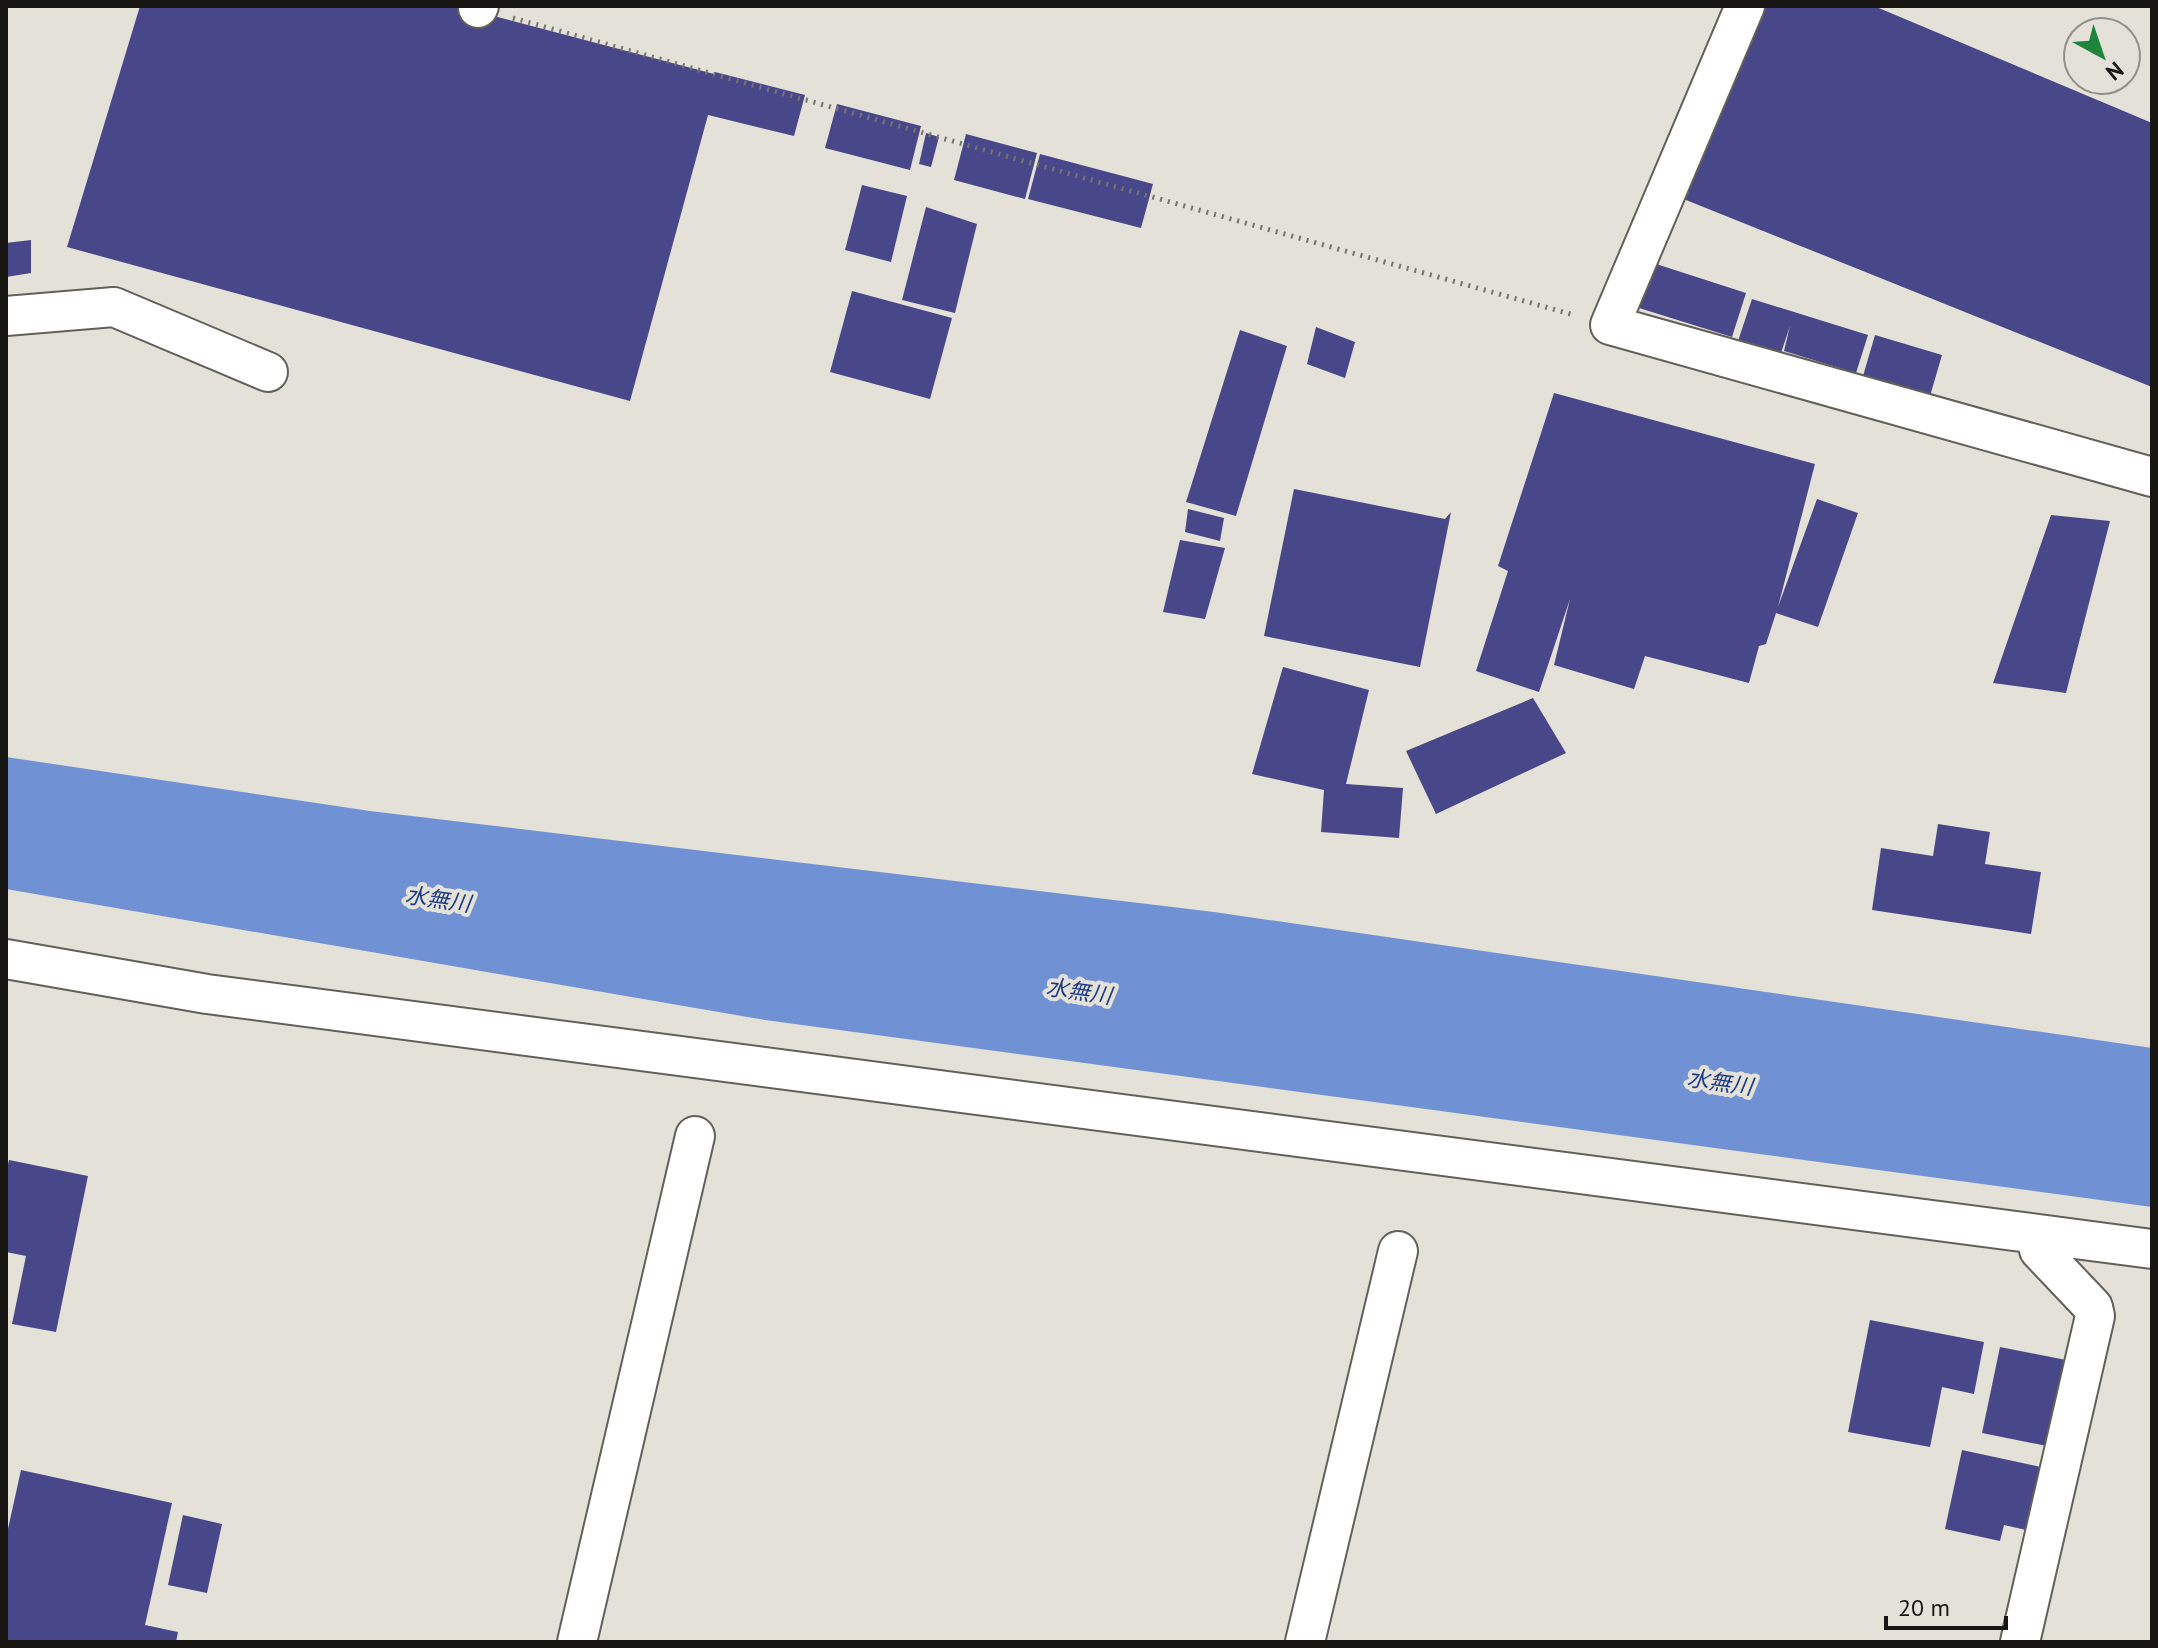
<svg xmlns="http://www.w3.org/2000/svg" width="2158" height="1648" font-family="'PT Sans','Noto Sans JP',sans-serif">
<style>
.water{fill:#7191d5}
.building{fill:#48478a}
.lines{fill:none;stroke-linecap:round;stroke-linejoin:round}
.street-casing{stroke:#626058;stroke-width:42}
.path{stroke:#76746f;stroke-width:5;stroke-dasharray:2 6;stroke-linecap:butt}
.street{stroke:#fff;stroke-width:38}
.labels{text-anchor:middle;dominant-baseline:central;stroke-width:8;stroke-linejoin:round;paint-order:stroke}
.water-label{font-size:22px;font-style:italic;fill:#1b3b8a;stroke:#e4e1d8}
</style>
<rect width="100%" height="100%" fill="#e4e1d8"/>
<!-- water -->
<path class="water" d="M6,757L370,811L1214,912L2152,1048V1207L765,1020L6,889Z"/>
<!-- building -->
<path class="building" d="M140,6H456L714,74L715,72L805,95L794,136L708,115L630,401L67,247Z
M1762,6H1874L2152,123V387L1681,198Z
M837,104L921,126L910,170L825,148Z
M926,133L939,137L931,167L919,164Z
M966,134L1037,153L1025,199L954,180Z
M1040,154L1153,184L1141,228L1028,199Z
M862,185L907,196L891,262L845,250Z
M926,207L977,224L955,313L902,300Z
M31,240V273L6,277V243Z
M1653,263L1746,293L1732,337L1639,308Z
M852,291L952,318L930,399L830,372Z
M1752,299L1868,335L1856,373L1784,351L1790,326L1780,356L1738,341Z
M1316,327L1355,342L1345,378L1307,364Z
M1240,330L1287,346L1236,516L1186,502Z
M1875,335L1942,355L1930,396L1863,376Z
M1554,393L1815,464L1778,607L1817,499L1858,513L1818,627L1776,613L1766,644L1759,646L1749,683L1645,656L1634,689L1554,665L1570,599L1539,692L1476,671L1508,571L1498,566Z
M1294,489L1445,519L1451,512L1420,667L1264,636Z
M1188,509L1224,518L1220,541L1185,532Z
M2051,515L2110,521L2066,693L1993,683Z
M1180,540L1225,548L1205,619L1163,612Z
M1283,667L1369,690L1346,784L1403,788L1399,838L1321,832L1324,790L1252,774Z
M1533,698L1566,753L1436,814L1406,751Z
M1938,824L1990,832L1985,864L2041,872L2031,934L1872,910L1881,848L1933,856Z
M9,1160L88,1176L56,1332L12,1324L26,1256L6,1252V1173Z
M1870,1320L1984,1342L1974,1394L1942,1387L1930,1447L1848,1432Z
M2000,1347L2066,1360L2047,1446L1982,1433Z
M1962,1450L2050,1469L2035,1532L2004,1525L2000,1541L1945,1529Z
M21,1470L172,1503L145,1625L178,1632L176,1642H6V1538Z
M183,1515L222,1524L207,1593L168,1585Z"/>
<g class="lines">
<!-- street casing -->
<g class="street-casing">
<path id="street" d="M1745,6L1610,325L2152,477
M478,8L479,6
M6,316L114,307L268,372
M6,959L207,994L2152,1249
M577,1642L695,1136
M1305,1642L1398,1251
M2020,1642L2095,1316L2093,1307L2039,1250L2036,1234"/>
</g>
<!-- path -->
<path class="path" d="M513,18L1574,315"/>
<!-- street -->
<use href="#street" class="street"/>
</g>
<g class="labels">
<!-- water labels -->
<g class="water-label">
<text transform="translate(438 899) rotate(8)">水無川</text>
<text transform="translate(1079 991) rotate(8)">水無川</text>
<text transform="translate(1720 1082) rotate(8)">水無川</text>
</g>
</g>
<!-- border -->
<rect width="2158" height="1648" fill="none" stroke="#171613" stroke-width="16"/>
<!-- north arrow -->
<g transform="translate(2102 56) rotate(140)"><circle r="38" fill="#e4e1d8" stroke="#929089" stroke-width="2"/>
<path d="M0-6L14 30L0 20L-14 30Z" fill="#1c853b"/>
<text y="-12" font-size="22" font-weight="bold" text-anchor="middle" fill="#171613">N</text>
</g>
<!-- scale -->
<path d="M1886 1616v12h120v-12" fill="none" stroke="#171613" stroke-width="4"/>
<text x="1898" y="1616" font-size="24" fill="#171613" stroke="#e4e1d8" stroke-width="6" paint-order="stroke">20 m</text>
</svg>
